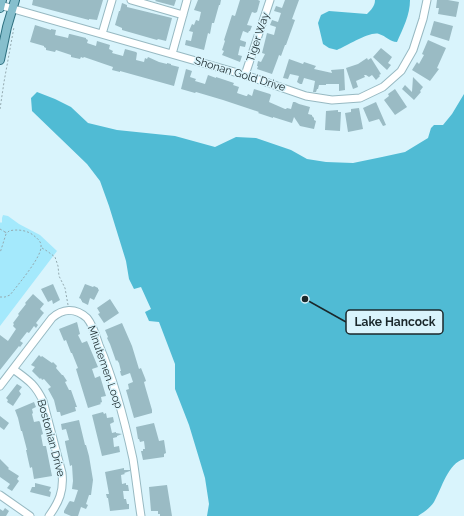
<svg xmlns="http://www.w3.org/2000/svg" width="464" height="516" font-family="Raleway,sans-serif">
<style>
.green{fill:#a4e9fc}
.water{fill:#50bbd4}
.building{fill:#9abbc4}
.lines{fill:none;stroke-linecap:round;stroke-linejoin:round}
.minor-casing{stroke:#97b9c2;stroke-width:9}
.major-casing{stroke:#2c6f7f;stroke-width:10}
.path{stroke:#94aab0;stroke-width:1;stroke-dasharray:2 2;stroke-linecap:butt}
.minor{stroke:#fff;stroke-width:7}
.major{stroke:#86bfcd;stroke-width:8}
.labels{text-anchor:middle;dominant-baseline:central;stroke-width:3;stroke-linejoin:round;paint-order:stroke}
.street-label{font-size:11px;fill:#1b282b;stroke:#d9f4fc}
.leader{fill:none;stroke:#1b282b;stroke-width:1.5}
.callout-dot{fill:#1b282b;stroke:#d9f4fc;stroke-width:1.5}
.callout{fill:#d9f4fc;stroke:#1b282b;stroke-width:1.5}
.callout-label{font-size:12px;text-anchor:middle;font-weight:bold;fill:#1b282b}
</style>
<rect width="100%" height="100%" fill="#d9f4fc"/>
<!-- green -->
<path class="green" d="M3,215L8,216L19,224L40,235L57,251L0,326V222L1,223L2,222V218Z"/>
<!-- water -->
<path class="water" d="M375,0H410C410,15 403,28 397,42C390,42 386,36 379,34C370,31 347,46 337,50L329,48L323,44L318,23L321,15L329,11L367,14C371,10 375,6 375,0Z
M37,92L55,99L71,107L88,123L117,130L175,136L215,147L236,137L256,138L291,150L307,159L326,162L353,163L382,157L405,152L428,138L431,128L434,125H443L452,114L464,94V459C448,463 442,488 434,502C430,508 424,512 418,516H207L209,504L205,478L189,425L175,389V364L159,322L149,321L145,312L151,309L141,287L134,289L129,279L126,261L109,206L100,181L87,164L32,111L31,98Z"/>
<!-- building -->
<path class="building" d="M33,0H103L97,20L89,19V20L32,5Z
M156,0H176L174,6L155,1Z
M198,0H221L220,5H219L214,23H212L210,34L208,33L204,50L185,45L186,40L191,41L193,32L189,31L192,24L194,25L196,20L199,21L201,12L194,10Z
M240,0H258L260,1L257,12L255,13L252,12L250,17L247,25L252,26L250,31H249L248,33L243,31L240,40L246,42V43L245,47L240,46L238,55L242,56L240,62L222,55L224,51L222,50L225,41L224,40L232,15L235,16Z
M285,0H299L292,19L295,20L286,45H285L281,56L279,55L278,58L272,74L257,69L258,66H257L258,61L261,62L265,54L262,53L267,33L274,35L276,27L270,25L272,20L278,22L281,13L274,11L276,6L282,8Z
M437,0H448L459,2L456,17L438,14L439,8H436Z
M122,3L127,5V7L172,18L166,41L158,39L157,40L122,30V28L115,25L119,11H120Z
M434,21L453,26L449,41L430,35Z
M35,25L51,30V29L56,30L55,35L64,37L68,38L69,34H70L86,38V39L88,40L87,43L96,46L97,41L110,45L109,49L113,51L112,53L123,56L125,49L136,52L137,53L136,60L144,62L145,58L147,59L148,57L159,62L167,64V63L171,64V65L179,67L174,86L120,71V72L112,70L113,67L84,57L83,58L81,57L80,59L71,57V55L56,50L55,52L46,50V48L44,47V46L30,42Z
M428,40L446,48L437,68L439,69L430,81L412,70L417,62L419,64L424,55L422,54Z
M381,48L392,57L388,63L391,65L387,70L373,57Z
M367,58L368,60L371,58L381,74L379,75L380,76L376,80L372,75L369,77L366,75H364L365,77L356,81L358,87L353,89L346,68L358,64Z
M289,59L303,64L304,62L316,66L314,69L332,73L331,70L344,69L345,90L339,91V84H326V85H319L318,89H317L316,92H313L315,81L304,78L302,84H300L297,82L299,76L290,74L288,79L283,78Z
M186,69L192,71L190,77L196,79L195,81L205,84L208,75L216,78V77L234,83L233,85L239,87L237,93L246,96H247L248,94L252,96L254,89L270,94L271,95L269,102L285,109H286L287,108L291,109L293,102H295L299,104L310,107L308,114L312,115V116L314,118V120L316,121L314,129L300,126L294,117L292,123L273,117V118L258,113L259,112L223,100L196,92L195,93L181,89Z
M413,77L423,87L420,91L421,92L414,100L402,89L405,85L412,92Z
M395,89L407,107L395,115L384,100L389,96L388,94Z
M376,102L386,125L383,126L379,119L369,122L363,108Z
M359,108L363,129L348,132L345,113L351,112V109Z
M338,110V112H341L340,131L325,130L326,111Z
M53,284L60,300L53,304L52,300L48,302L41,289Z
M85,284L93,287L94,286L98,288V289L99,290L94,300L90,298L88,305L82,302V301L81,300V299L79,298Z
M33,294L44,304L40,309L44,313L43,314L36,323L38,325L36,328L34,326L29,333L27,332L20,341L23,343L20,347L19,346L0,370V335L8,341L16,329L13,326L14,324L13,323L19,315L18,314L26,304L25,303Z
M110,299L119,313L104,323L98,314L100,313L97,308Z
M77,322L80,334L78,335L82,343L87,341L98,367L92,369L95,378L100,376L106,396L101,397L102,402L100,403L101,404L88,408L76,369L78,368L72,353H71L66,340L64,341L59,329Z
M122,323L132,346L139,369L141,368L145,378L146,381L144,382L145,386L152,410V413L134,418L126,390L129,389L128,384L133,382L130,373L122,376L121,375L120,371H121L119,363L117,360L116,361L110,344L107,338L108,337L105,330Z
M39,355L41,357L42,356L52,363L53,362L57,366L56,368L62,375H63L67,381L65,382L69,390H71L77,407H75L76,411L61,416L60,412H57L54,400L48,389L51,387L44,379L42,380L41,378L40,379L32,371L35,367L31,365Z
M17,384L22,387L19,391L21,394L13,406L7,402L8,400L6,398Z
M34,402L36,407L32,409L33,413L32,414L34,422L39,421L40,422L43,434L41,435L43,446H46L52,476L34,479L32,467L30,468L26,450H27L22,431H21L18,418L15,410Z
M103,412L104,414L106,413L107,418L113,417L114,422L110,424L112,433L116,432V433L122,434L117,436V437L113,438L114,447L119,446L120,452L102,456L92,415Z
M0,416L9,423L4,430L0,427Z
M79,420L85,445H86L89,456L93,480L91,495H89L86,504L88,505L86,509L81,507L78,516H71L64,513V511L69,502L70,501L74,502L78,490L72,489L73,481L72,465L70,466L65,442V441L69,440L66,429L62,430L61,424Z
M154,423L159,441L164,440L166,453L164,454V457L143,460L141,451H143V449H145L144,441L140,442L139,439H138L136,427Z
M0,459L9,468L8,469L19,476L17,479L19,481L12,491L7,488L10,484L0,477Z
M124,468V470H130V471L124,473L125,474L121,475L122,484L126,483V485H128L129,491H123L124,499H126L127,504H129V509L110,511L108,498H107L106,494H109L105,472Z
M35,483L51,487L49,491L51,492L50,497L30,492L32,487H35Z
M167,485L172,516H160V514H158V511H151L149,487Z
M5,508L9,511L6,516H0V509L3,511Z"/>
<g class="lines">
<!-- minor casing -->
<g class="minor-casing">
<path id="minor" d="M131,0L183,15
M0,5L245,75L306,96L332,100L360,98L383,87L401,71L413,50L423,19L427,0
M102,34L112,0
M172,54L187,0
M245,75L270,0
M13,369C28,380 35,384 43,401L62,473C64,491 59,502 49,516
M0,386L52,318C62,309 75,307 87,318C93,325 96,336 99,345C114,380 125,422 133,459C136,478 138,497 141,516
M0,495L30,516"/>
</g>
<!-- major casing -->
<g class="major-casing">
<path id="major" d="M0,8L2,0
M0,60L7,27L15,0"/>
</g>
<!-- path -->
<path class="path" d="M0,109L4,82L14,27
M0,229L5,232L6,234L0,253
M42,248L47,251L55,257L58,266L59,276L65,288L68,305
M0,297H5L10,295L14,290C21,281 41,257 41,247C42,242 37,238 33,235C27,230 16,229 9,231L7,233L5,232"/>
<!-- minor -->
<use href="#minor" class="minor"/>
<!-- major -->
<use href="#major" class="major"/>
</g>
<g class="labels">
<!-- street labels -->
<g class="street-label">
<text transform="translate(258 37) rotate(-72)">Tiger Way</text>
<text transform="translate(240 74) rotate(17)">Shonan Gold Drive</text>
<text transform="translate(105 367) rotate(71)">Minutemen Loop</text>
<text transform="translate(51 438) rotate(75)">Bostonian Drive</text>
</g>
</g>
<!-- callouts -->
<path class="leader" d="M305 299L346 322"/>
<circle class="callout-dot" cx="305" cy="299" r="4"/>
<rect class="callout" x="346" y="310" width="97" height="24" rx="4"/>
<g class="callout-label">
<text x="395" y="326">Lake Hancock</text>
</g>
</svg>
